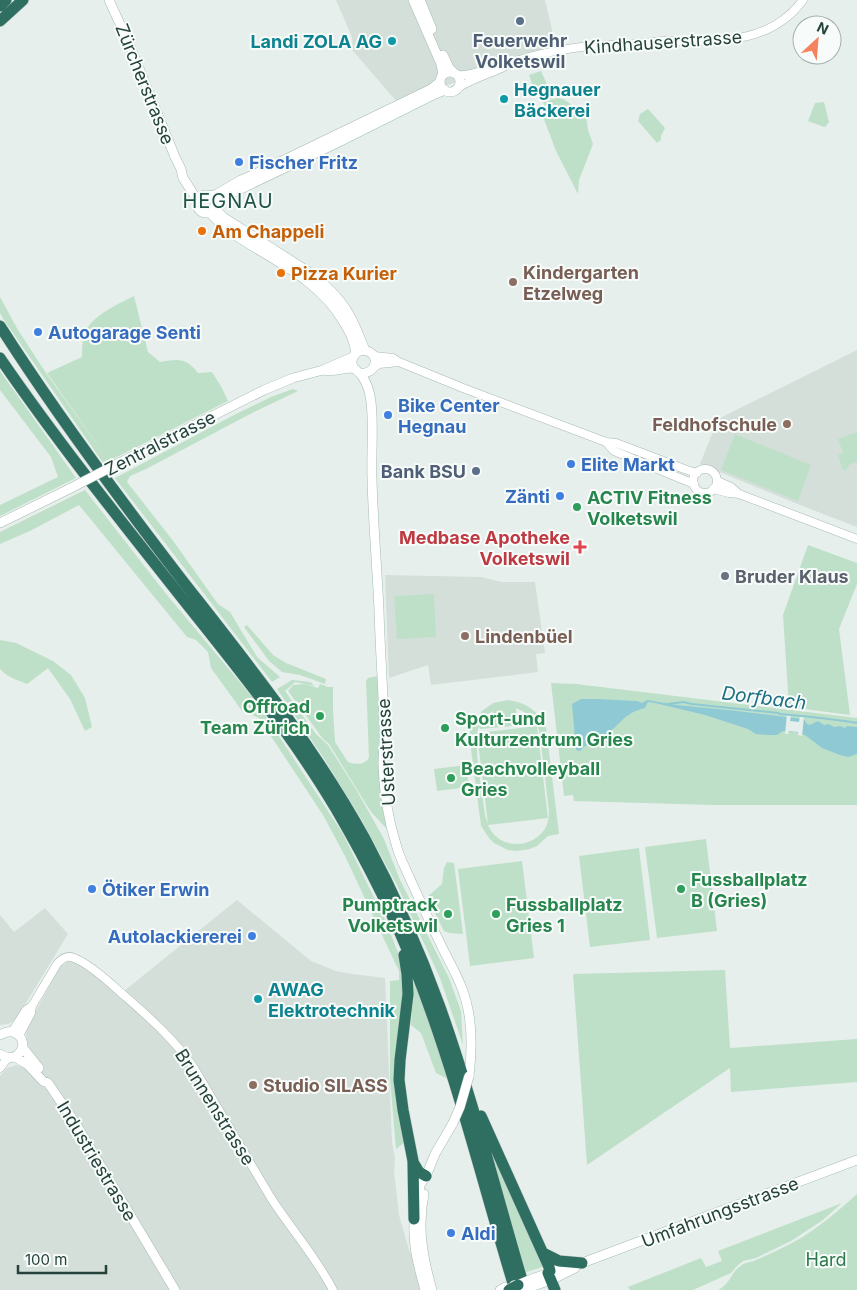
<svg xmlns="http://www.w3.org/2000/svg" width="857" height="1290" font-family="Inter,sans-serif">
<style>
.built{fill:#d4dfda}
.green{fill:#bfe0c8;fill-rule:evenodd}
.water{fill:#8ec9d4}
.pier{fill:#e6efeb}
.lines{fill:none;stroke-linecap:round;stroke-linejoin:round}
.stream{stroke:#8ec9d4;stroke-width:2}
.tertiary-casing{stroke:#a8b8b2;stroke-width:9}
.secondary-casing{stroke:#a4bbb3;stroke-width:10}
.motorway-casing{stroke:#c2cac8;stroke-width:12}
.tertiary{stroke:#fff;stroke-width:8}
.secondary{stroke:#fff;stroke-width:9}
.motorway{stroke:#2f6f62;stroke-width:11}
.secondary-bridge-casing{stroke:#a4bbb3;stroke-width:10;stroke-linecap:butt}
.motorway-bridge-casing{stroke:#c2cac8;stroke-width:12;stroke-linecap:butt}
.secondary-bridge{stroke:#fff;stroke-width:9}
.motorway-bridge{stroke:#2f6f62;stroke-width:11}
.service-dot{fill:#5c6f8a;stroke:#f7fbf9;stroke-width:2}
.culture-dot{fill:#0f9aa8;stroke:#f7fbf9;stroke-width:2}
.shop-dot{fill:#3f7fe0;stroke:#f7fbf9;stroke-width:2}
.food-dot{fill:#e8710a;stroke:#f7fbf9;stroke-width:2}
.education-dot{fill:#8d6e63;stroke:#f7fbf9;stroke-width:2}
.leisure-dot{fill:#2e9e5b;stroke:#f7fbf9;stroke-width:2}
.health-dot{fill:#e0444e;stroke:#f7fbf9;stroke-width:2}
.worship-dot{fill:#6b7280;stroke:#f7fbf9;stroke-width:2}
.labels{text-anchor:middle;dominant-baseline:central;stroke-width:4;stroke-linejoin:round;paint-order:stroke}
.service-label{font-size:18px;font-weight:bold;fill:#4e5e75;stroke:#f7fbf9}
.culture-label{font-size:18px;font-weight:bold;fill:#0d838f;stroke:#f7fbf9;text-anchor:start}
.street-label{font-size:18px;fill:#24423a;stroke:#f7fbf9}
.shop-label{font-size:18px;font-weight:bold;fill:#366cbe;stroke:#f7fbf9;text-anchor:start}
.food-label{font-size:18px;font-weight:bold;fill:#c56008;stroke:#f7fbf9;text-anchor:start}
.education-label{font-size:18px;font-weight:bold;fill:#785e54;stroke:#f7fbf9;text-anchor:start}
.leisure-label{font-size:18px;font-weight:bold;fill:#27864d;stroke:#f7fbf9;text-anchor:start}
.health-label{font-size:18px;font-weight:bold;fill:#be3a42;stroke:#f7fbf9;text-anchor:end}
.worship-label{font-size:18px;font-weight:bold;fill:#5b616d;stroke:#f7fbf9;text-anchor:start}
.park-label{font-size:18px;fill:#2d7a4b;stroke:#f7fbf9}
.water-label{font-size:19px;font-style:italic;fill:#1c6f80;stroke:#f7fbf9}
.quarter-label{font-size:20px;letter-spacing:1px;fill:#1f5548;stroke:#f7fbf9}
</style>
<rect width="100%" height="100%" fill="#e6efeb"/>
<!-- built -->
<path class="built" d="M336,0H545L557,51L520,60L442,87L404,110L353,51L352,37Z
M857,350V527L800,505L700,464L718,419Z
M385,575L481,577L502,582H535L545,653L536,654L538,672L431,685L428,665L389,678Z
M237,900L311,961L336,971L352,974L385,978L392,1142L395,1158L394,1171L399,1215L409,1250L425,1290H0V1076L7,1068L16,1065L22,1067L34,1055L29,1048L26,1034L28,1025L60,967L67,962L75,961L97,976L119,995Z
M45,908L68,934L18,1016L14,1021L8,1024L0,1025V915L14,932Z"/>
<!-- green -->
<path class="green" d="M541,71L553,98L544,101L541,93L536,95L529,75Z
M557,98C566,98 572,106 579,112L585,110L588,130L593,144L579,180L578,194L556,151L542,114L547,111L543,102Z
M824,102L829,122L825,127H824L808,121L815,103Z
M648,109L665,128L661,136V140L657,143L638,121L640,114Z
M134,296L148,352L160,362C178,359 186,357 198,373L212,372L222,388L228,401L109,461L47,373L82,357C82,349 82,341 85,333C91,316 118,304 134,296Z
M0,297L18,330L46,373L109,461L104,464L4,320L0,313Z
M0,371L76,478L0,516V505L58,477L51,457L0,390Z
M293,389L298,391L252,413L146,469L130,476L127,482L174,542L218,604L230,612L257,657L280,677L272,682L115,478L234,415L271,397Z
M857,432V462L849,465L846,471L841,468L842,467L838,455L843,453L838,439Z
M735,434L811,465L798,501L721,470Z
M85,490L167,595L258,704L343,834L386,922L399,955L404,977L405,1142L396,1149L390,1078V981L399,980V971L345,856L323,815L259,718L242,711L211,668L208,652L196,640L187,637L79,505L30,531L0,544V532Z
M808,545L857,563V584L839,629L850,715L789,707L783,615Z
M434,594L436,637L397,639L394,596Z
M247,625L273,655L286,663L326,679L325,684L300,675L282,672L269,661L244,627Z
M0,640L16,643L53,661L71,675L85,698L92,727L85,731L70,699L48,668L27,684C17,680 7,677 0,669Z
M382,675L387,804V829L371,812L329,744L323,739L288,691L293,685L305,684L318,688L320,684L328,687H333V710L335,742L348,762C355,765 366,765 369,757L366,681L368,678Z
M292,680L310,682L315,686L295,682L285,691L316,734L328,745L357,791L384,839L400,880L449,978L461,1011L463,1045L440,978L397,885L360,817L323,757L277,689Z
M551,683L576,684L857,718V805H713L574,801L573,795L564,796Z
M508,700C522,702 533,707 541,719H545L559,834L548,836L537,846L530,849L516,851L508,850L494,843L489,838L481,826L471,749L470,731L473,723L482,711L493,703ZM516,708L528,714L532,718L523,719V720L479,725L483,718L493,711L495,723L517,720ZM532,718L538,727L540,735L549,812C549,817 548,822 546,827C533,850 498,850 488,825L548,818L537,726L477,733L488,824L485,815C483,796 472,741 479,726L480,729L533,724Z
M466,765L469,787L437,791L434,769Z
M706,839L717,931L657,938L645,847Z
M639,848L650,940L590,947L579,856Z
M522,861L534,958L470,966L458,869Z
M447,862L454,863L463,934L449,933L444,931L427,897L442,884L444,868Z
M725,970L730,1048L857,1039V1082L731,1092L730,1068L587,1165L573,974Z
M414,979L448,1079L436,1073L421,1033L411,1025Z
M487,1138L546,1266L526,1272Z
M857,1194V1290H718C731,1284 731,1271 742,1265C746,1262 752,1262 756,1260C768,1255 780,1249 792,1243C816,1230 837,1212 857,1194Z
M842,1203L823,1220L791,1241L756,1258L743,1261L737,1266L731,1273L693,1290H630L628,1287L701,1258L706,1267L722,1261L718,1251Z"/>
<!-- water -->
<path class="water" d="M581,699H596L637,701L642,703L647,700L677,705L728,710L804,719L807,724L810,725L818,721L824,725L829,724L834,727L840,726L845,728L847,726L857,727V754L848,757L840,755L822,748L805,735L795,732L783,731L777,735H768L756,734L748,729L705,715L655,703L648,702L645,708C623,713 620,726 603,737C599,740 596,739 592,741C588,743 583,748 580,751L576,750L572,704Z"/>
<!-- pier -->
<path class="pier" d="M787,714L791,715L790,721L799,722L800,716L804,717L802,736L798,735V732L789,731L788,734H785Z"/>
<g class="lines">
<!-- stream -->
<path class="stream" d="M668,704L683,702L692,704L778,713L780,714L812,717C817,718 823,718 828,719C838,720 847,721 857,723"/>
<!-- tertiary casing -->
<g class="tertiary-casing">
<path id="tertiary" d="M458,75C476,77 492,63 510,62
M459,87C471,80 485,75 497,70C503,68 508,64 514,62C535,54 559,50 581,47C598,45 616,45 634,44C644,43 654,42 664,41C715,41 769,46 803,0
M374,356L393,358L399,362L463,388L606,442L616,443L687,470L697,473
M374,367L379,364L399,362
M606,442L614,451L694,484
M693 481a12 12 0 1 1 24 0a12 12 0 1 1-24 0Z
M717,481L731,487L739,494L857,539
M713,489L729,493L739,494
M12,1032L26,1010L32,1006L57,964C62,958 67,955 74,958C88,963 107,980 118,990C145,1014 174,1038 194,1068L271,1198C291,1229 316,1257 333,1290
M19,1036L31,1013L32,1006
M0,1068L6,1060L10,1058"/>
</g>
<!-- secondary casing -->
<g class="secondary-casing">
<path id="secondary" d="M109,0L130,46L175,157L181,169L183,178L198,201
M413,0L441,64L443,75
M420,0L432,29
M443,55L449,68L453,72
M440 82a10 10 0 1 1 20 0a10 10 0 1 1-20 0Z
M197 204a9 9 0 1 1 18 0a9 9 0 1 1-18 0Z
M210,196L217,194L241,180L257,173L431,89L440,82
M215,206L220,199L226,196L339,142L435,94L445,90
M214,208L223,217L312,274C325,285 338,296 347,311C355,323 359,337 365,350
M210,213C216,219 222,226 229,231C269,259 317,277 343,321C350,332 354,340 356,353
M323,370C336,372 342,368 354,368
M360,373C376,375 381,355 367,351C359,348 351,355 352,364C353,370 359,371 362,376C367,383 370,393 371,402C374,427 371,453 372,478C373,522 377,566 379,610C380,648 383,687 384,725C385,739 383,752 383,765C384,792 388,819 396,844C399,857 406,869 411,881C422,905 433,929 445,953C453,969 462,984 466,1001C473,1026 472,1051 469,1076
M117,464L264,390L293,378L323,370L353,357
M0,523L71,488
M0,1035C5,1032 10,1030 15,1033C32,1041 18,1067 0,1054
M23,1048L39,1068
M15,1057L27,1064L43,1081L48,1083L74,1121L175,1290
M424,1194C417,1227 423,1258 432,1290
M417,1201L420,1185L426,1176L435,1154L453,1123
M415,1214C411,1240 418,1265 425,1290
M532,1279L557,1270L582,1263L857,1160
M536,1285L551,1280L575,1268
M500,1290L505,1287"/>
</g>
<!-- motorway casing -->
<g class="motorway-casing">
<path id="motorway" d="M0,6L6,0
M0,21L23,0
M0,326C56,414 118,497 182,580C247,663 314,746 365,839C394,893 419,949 440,1007C473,1100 497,1196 525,1290
M0,358C59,444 125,526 190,608C242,673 294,738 336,809C367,862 395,917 417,974C457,1077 483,1185 515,1290
M404,955L407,974L408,994L400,1060L399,1080L403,1110L413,1161L414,1219
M481,1116L549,1267L550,1271L548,1273L555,1290
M413,1162L419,1172L426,1176
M543,1253L559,1261L582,1263"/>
</g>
<!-- tertiary -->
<use href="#tertiary" class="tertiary"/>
<!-- secondary -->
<use href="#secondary" class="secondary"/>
<!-- motorway -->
<use href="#motorway" class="motorway"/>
<!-- secondary-bridge casing -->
<g class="secondary-bridge-casing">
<path id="secondary-bridge" d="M71,488L117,464
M453,1123L460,1107L469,1076
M514,1285H518L532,1279
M523,1290L536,1285"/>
</g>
<!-- motorway-bridge casing -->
<g class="motorway-bridge-casing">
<path id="motorway-bridge" d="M509,1290L518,1285"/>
</g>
<!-- secondary-bridge -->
<use href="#secondary-bridge" class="secondary-bridge"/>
<!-- motorway-bridge -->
<use href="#motorway-bridge" class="motorway-bridge"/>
</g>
<!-- markers -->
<g class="service-dot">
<circle cx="520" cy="21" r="5"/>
<circle cx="476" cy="471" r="5"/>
</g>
<g class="culture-dot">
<circle cx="392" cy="41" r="5"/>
<circle cx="504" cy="99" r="5"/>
<circle cx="258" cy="999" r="5"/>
</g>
<g class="shop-dot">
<circle cx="239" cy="162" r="5"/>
<circle cx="38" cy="332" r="5"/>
<circle cx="388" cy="415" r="5"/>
<circle cx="571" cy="464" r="5"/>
<circle cx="560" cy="496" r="5"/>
<circle cx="92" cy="889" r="5"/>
<circle cx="252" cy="936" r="5"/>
<circle cx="451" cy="1233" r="5"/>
</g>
<g class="food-dot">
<circle cx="202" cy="231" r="5"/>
<circle cx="281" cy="273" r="5"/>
</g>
<g class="education-dot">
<circle cx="513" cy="282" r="5"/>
<circle cx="787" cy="424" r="5"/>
<circle cx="465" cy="636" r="5"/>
<circle cx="253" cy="1085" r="5"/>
</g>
<g class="leisure-dot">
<circle cx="577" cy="507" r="5"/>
<circle cx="320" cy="716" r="5"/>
<circle cx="445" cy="728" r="5"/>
<circle cx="451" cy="778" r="5"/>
<circle cx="681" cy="889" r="5"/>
<circle cx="448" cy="914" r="5"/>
<circle cx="496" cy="914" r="5"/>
</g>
<path class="health-dot" d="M577.5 539.5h5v5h5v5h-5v5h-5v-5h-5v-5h5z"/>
<circle class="worship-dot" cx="725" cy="576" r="5"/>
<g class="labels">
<!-- service labels -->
<g class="service-label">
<text x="520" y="40">Feuerwehr<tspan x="520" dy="21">Volketswil</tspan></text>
<text x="466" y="471" text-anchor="end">Bank BSU</text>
</g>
<!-- culture labels -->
<g class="culture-label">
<text x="382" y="41" text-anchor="end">Landi ZOLA AG</text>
<text x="514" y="89">Hegnauer<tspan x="514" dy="21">Bäckerei</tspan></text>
<text x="268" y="989">AWAG<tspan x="268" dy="21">Elektrotechnik</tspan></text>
</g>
<!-- street labels -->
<g class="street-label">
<text transform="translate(663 42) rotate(-4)">Kindhauserstrasse</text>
<text transform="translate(145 84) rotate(68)">Zürcherstrasse</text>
<text transform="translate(160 443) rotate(-27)">Zentralstrasse</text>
<text transform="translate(386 752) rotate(-93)">Usterstrasse</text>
<text transform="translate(215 1107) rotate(58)">Brunnenstrasse</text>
<text transform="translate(97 1161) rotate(59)">Industriestrasse</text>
<text transform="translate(720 1212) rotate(-21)">Umfahrungsstrasse</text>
</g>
<!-- shop labels -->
<g class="shop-label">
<text x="249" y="162">Fischer Fritz</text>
<text x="48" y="332">Autogarage Senti</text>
<text x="398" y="405">Bike Center<tspan x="398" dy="21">Hegnau</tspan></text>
<text x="581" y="464">Elite Markt</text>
<text x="550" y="496" text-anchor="end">Zänti</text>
<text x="102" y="889">Ötiker Erwin</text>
<text x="242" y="936" text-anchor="end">Autolackiererei</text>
<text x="461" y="1233">Aldi</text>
</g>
<!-- food labels -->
<g class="food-label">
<text x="212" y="231">Am Chappeli</text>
<text x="291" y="273">Pizza Kurier</text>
</g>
<!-- education labels -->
<g class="education-label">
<text x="523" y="272">Kindergarten<tspan x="523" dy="21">Etzelweg</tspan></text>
<text x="777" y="424" text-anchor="end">Feldhofschule</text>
<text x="475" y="636">Lindenbüel</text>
<text x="263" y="1085">Studio SILASS</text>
</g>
<!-- leisure labels -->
<g class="leisure-label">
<text x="587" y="497">ACTIV Fitness<tspan x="587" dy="21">Volketswil</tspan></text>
<text x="310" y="706" text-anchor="end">Offroad<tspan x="310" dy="21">Team Zürich</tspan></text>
<text x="455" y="718">Sport-und<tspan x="455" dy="21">Kulturzentrum Gries</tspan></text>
<text x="461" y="768">Beachvolleyball<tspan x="461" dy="21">Gries</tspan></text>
<text x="691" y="879">Fussballplatz<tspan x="691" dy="21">B (Gries)</tspan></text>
<text x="438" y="904" text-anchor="end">Pumptrack<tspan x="438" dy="21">Volketswil</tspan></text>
<text x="506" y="904">Fussballplatz<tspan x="506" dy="21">Gries 1</tspan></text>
</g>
<!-- health labels -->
<g class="health-label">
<text x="570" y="537">Medbase Apotheke<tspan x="570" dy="21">Volketswil</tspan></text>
</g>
<!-- worship labels -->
<g class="worship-label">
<text x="735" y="576">Bruder Klaus</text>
</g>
<!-- park labels -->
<g class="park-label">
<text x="826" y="1259">Hard</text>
</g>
<!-- water labels -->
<g class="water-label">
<text transform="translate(764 698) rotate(7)">Dorfbach</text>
</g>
<!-- quarter labels -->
<g class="quarter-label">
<text x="228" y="201">HEGNAU</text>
</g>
</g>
<!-- north arrow -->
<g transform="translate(817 40) rotate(26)"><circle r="24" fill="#f7fbf9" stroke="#a3b1ad"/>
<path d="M0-4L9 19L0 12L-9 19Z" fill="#f4845f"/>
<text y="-8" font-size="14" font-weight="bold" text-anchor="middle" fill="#24423a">N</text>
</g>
<!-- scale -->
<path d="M18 1265v8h88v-8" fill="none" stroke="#24423a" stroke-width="2.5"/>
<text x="25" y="1265" font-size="15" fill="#24423a" stroke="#f7fbf9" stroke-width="4" paint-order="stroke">100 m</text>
</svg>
